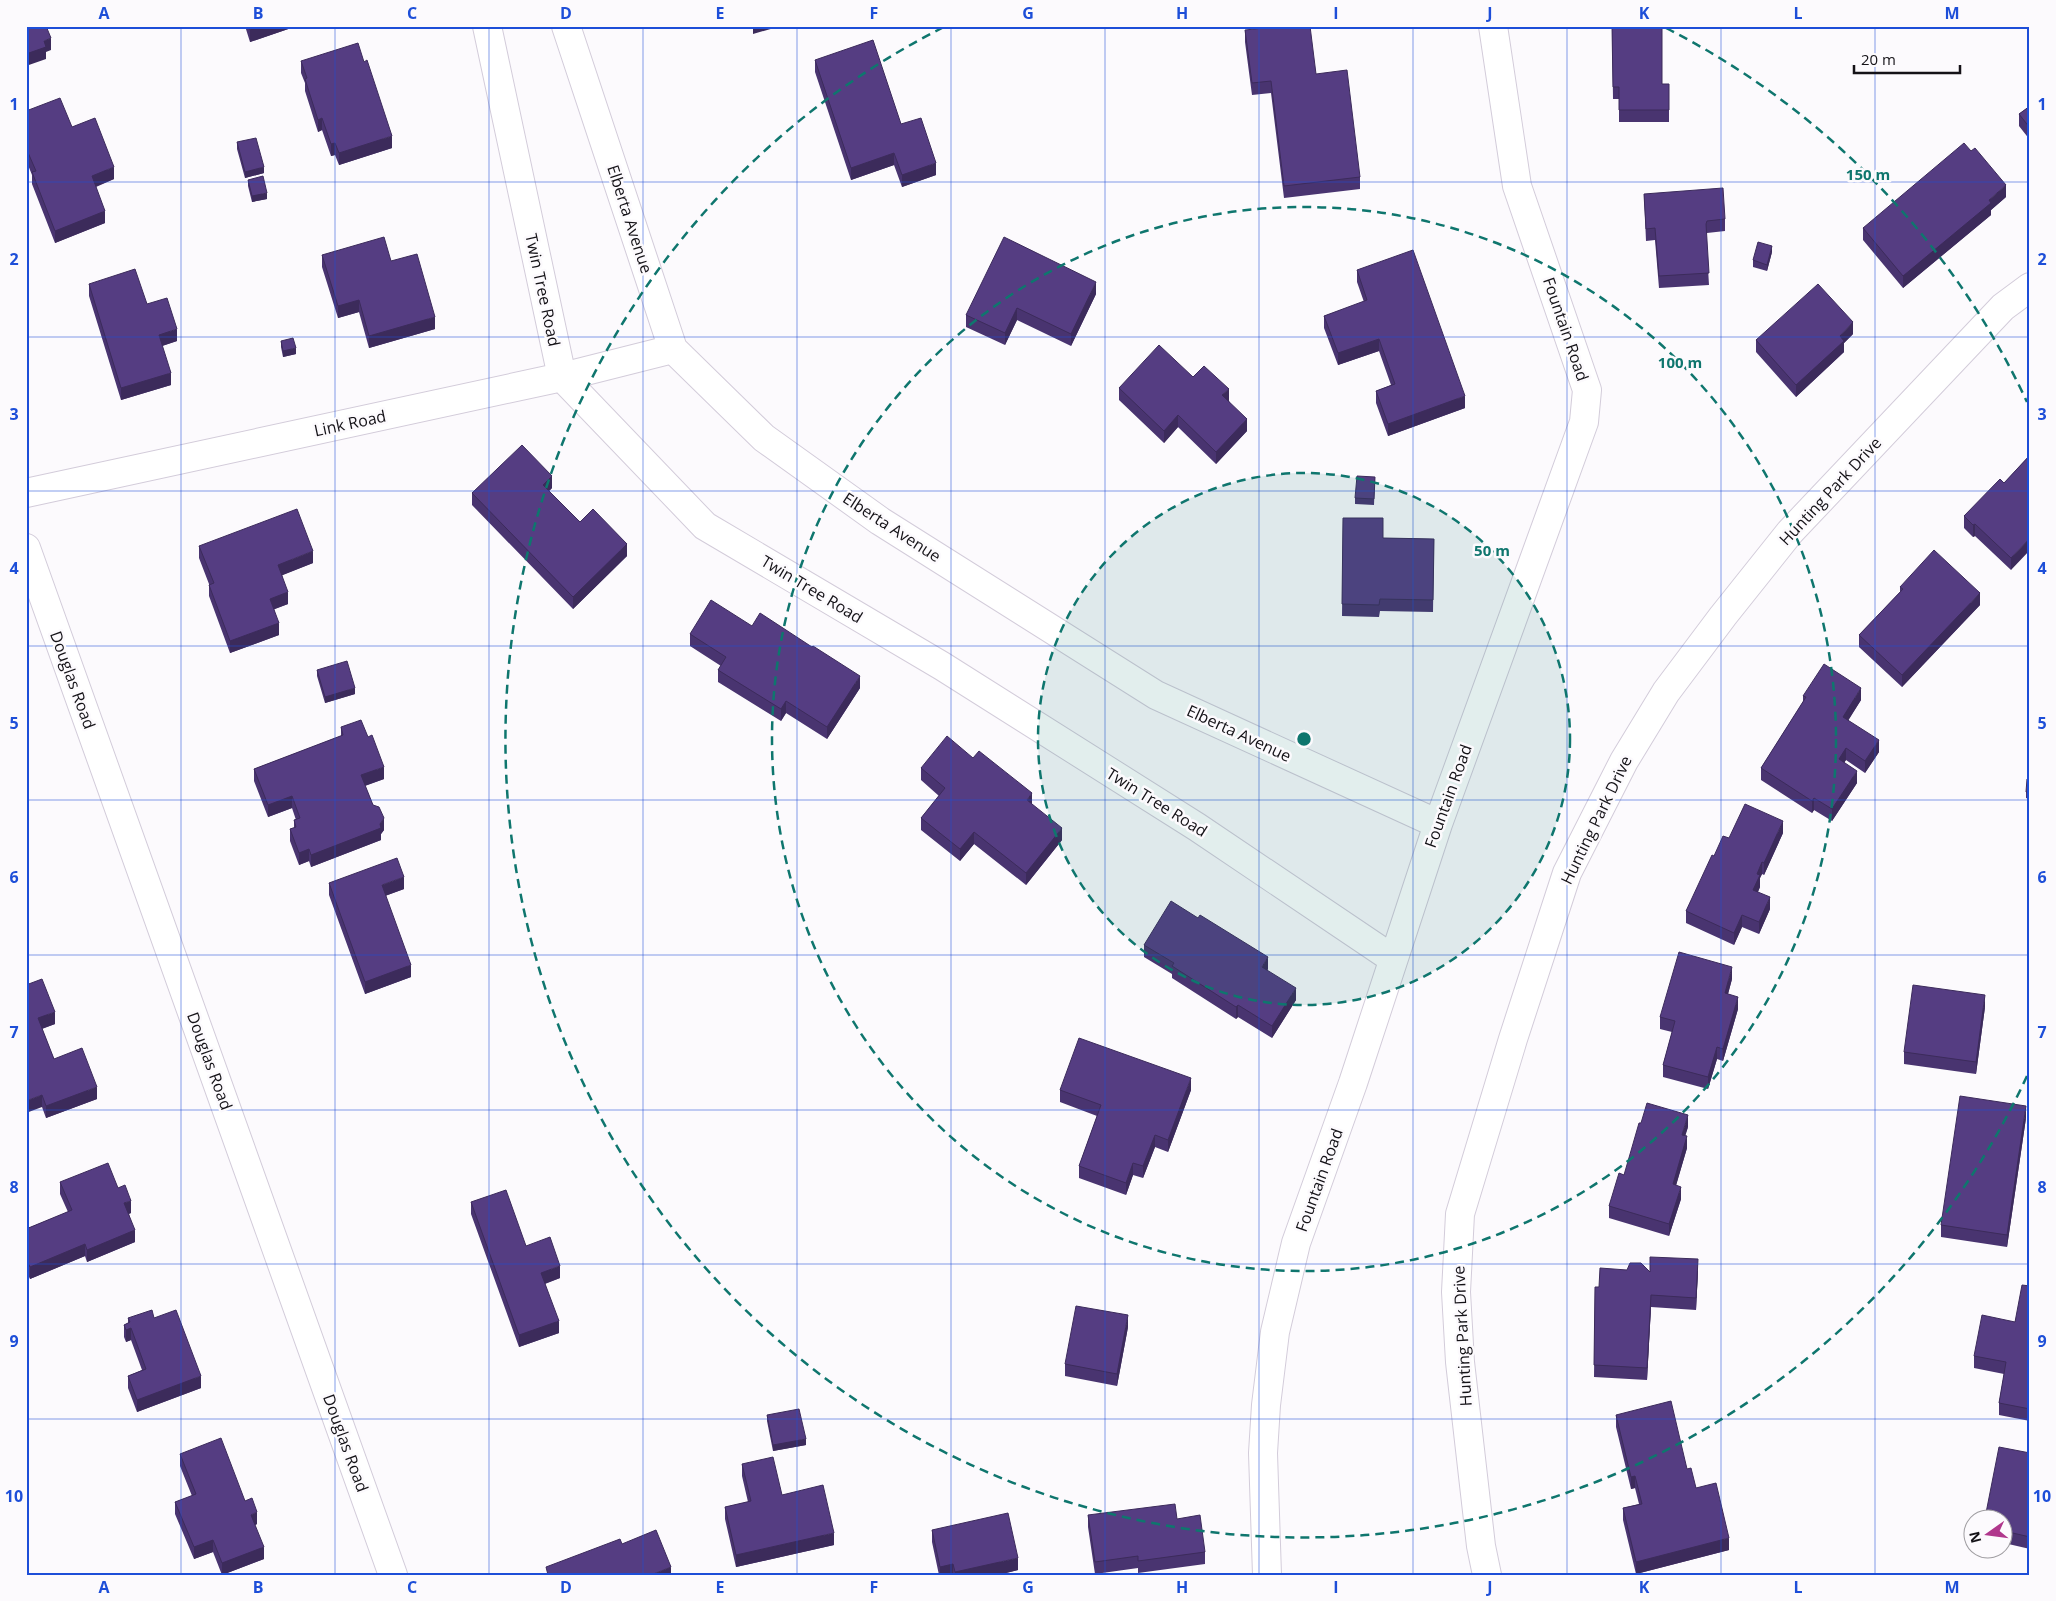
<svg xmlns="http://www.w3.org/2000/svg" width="2056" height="1601" font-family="'Open Sans',sans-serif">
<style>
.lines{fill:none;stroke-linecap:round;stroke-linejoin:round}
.minor-casing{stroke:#d3ccda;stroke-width:30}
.minor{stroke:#fff;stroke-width:28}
.wall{fill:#493470}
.shaded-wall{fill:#3c2b5b}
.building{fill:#553d82;stroke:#3c2b5b}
.grid{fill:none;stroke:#1d4ed8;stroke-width:1;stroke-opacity:0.55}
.ring{fill:none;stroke:#0f766e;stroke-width:2.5;stroke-dasharray:9 6}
.labels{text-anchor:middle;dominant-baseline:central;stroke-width:5;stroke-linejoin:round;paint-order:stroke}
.street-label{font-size:16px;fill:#141217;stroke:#fcfafd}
.centre{fill:#0f766e;stroke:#fcfafd;stroke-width:2.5}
.ring-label{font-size:15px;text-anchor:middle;font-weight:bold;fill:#0f766e;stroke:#fcfafd;stroke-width:5;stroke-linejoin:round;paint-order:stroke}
.neatline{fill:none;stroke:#1d4ed8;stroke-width:2}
.grid-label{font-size:16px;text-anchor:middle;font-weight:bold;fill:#1d4ed8}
</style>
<rect width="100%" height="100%" fill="#fcfafd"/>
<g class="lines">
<!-- minor casing -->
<g class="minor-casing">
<path id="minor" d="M487,26L562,377L705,526L942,666L1197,827L1393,959
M566,26L673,349L764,438L880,521L1156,695L1438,824
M26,493L562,377L673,349
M26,548L393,1575
M1267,1575L1263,1453L1266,1405L1275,1332L1296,1243L1353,1083L1438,824L1584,422L1587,390L1517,186L1493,26
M1487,1575L1481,1546L1460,1362L1456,1292L1460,1214L1513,1039L1567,873L1624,761L1666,692L1723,616L1790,532L2003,307L2030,287"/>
</g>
<!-- minor -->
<use href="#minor" class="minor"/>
</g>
<!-- wall -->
<path class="wall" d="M245,26H297L250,42Z
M1612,26L1662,84H1669V122H1619V99H1613Z
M1245,30L1360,177V189L1284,198L1271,93L1252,95L1245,42Z
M815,60L901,124L936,175L902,187L894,165L851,180L815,72Z
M301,61L392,148L339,165L335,155L331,156L322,130L318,132L305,91V83L301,73Z
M2030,106V140L2019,126V114Z
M26,111L72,127L114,179L96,187L105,223L55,243L32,184V175L26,160Z
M237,142L264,173L245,178L237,149Z
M248,180L267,199L252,202L248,186Z
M1644,194L1725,219V231L1707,233L1706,234L1709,285L1659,288L1655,240L1646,241Z
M2006,197L1991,210V215L1903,288L1863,240V228Z
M1772,252L1767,271L1753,267V260Z
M322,255L391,261L435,329L369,348L359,312L338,318L322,267Z
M1357,270L1465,408L1388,436L1376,403V391L1391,385L1379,351L1338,365L1324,328V316L1364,302L1357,282Z
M89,284L147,304L177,341L162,346L171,385L121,400L89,296Z
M1096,294L1071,346L1017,320L1005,345L966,327V315Z
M1853,334L1844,343V352L1796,397L1756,352V340Z
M281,341L296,354L283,357L281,347Z
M1193,377L1229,401L1247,431L1216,464L1178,427L1164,443L1119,400V388Z
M2030,455L2011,570L1975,536L1973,537L1964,528V516L2004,483Z
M1375,477L1374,505L1355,504V498Z
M552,488L549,491L580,522L627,556L573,609L472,505V493Z
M1343,518L1383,538L1434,539L1433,612L1380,611L1379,617L1342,616Z
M199,546L313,563L282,575L288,604L274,609L279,635L230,653L209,596V584L199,558Z
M1900,587L1980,605L1902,687L1859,647V635L1900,592Z
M752,626L812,647L860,688L827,739L786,713L781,721L718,682V670L721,666L690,646V634Z
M317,670L355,694L325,703L317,676Z
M1803,696L1861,700L1848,720L1879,752L1865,773L1846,760L1844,762L1857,783L1832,821L1814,810L1812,813L1761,780V768L1803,702Z
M341,727L384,779L365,786L373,805L384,830L381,834V840L311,867L309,861L299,865L290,841V829L294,828V820H296L292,808L268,817L254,781V769L341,736Z
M973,758L1032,804L1062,840L1026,885L974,844L960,861L921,830V818L939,796L921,780V768Z
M2030,779V799L2026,798V792Z
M1783,833L1764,875L1762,874L1760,878V887L1758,892L1770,909L1759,934L1742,927L1734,945L1686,923V911L1714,856L1729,838Z
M329,883L404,889L385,896L411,977L365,994L329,895Z
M1144,945L1268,969L1267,970L1296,1000L1272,1038L1238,1017L1236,1019L1172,978V974L1144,957Z
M1732,979L1728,994L1738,1009L1723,1061L1717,1059L1708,1089L1663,1077V1065L1672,1032L1660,1029V1017Z
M26,985L55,1024L42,1029L54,1059L97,1099L46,1118L42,1107Z
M1985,1007L1976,1074L1904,1064V1052Z
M1060,1090H1191L1168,1152L1155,1147L1143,1178L1133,1175L1126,1195L1079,1178V1166L1097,1116L1060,1102Z
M2026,1118L2007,1247L1941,1237V1225Z
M1688,1127L1685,1135L1687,1148L1676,1185L1681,1199L1669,1236L1609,1218V1206L1624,1175Z
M60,1182L118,1188L131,1213L129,1214L135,1242L87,1262L85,1256L30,1279L26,1271V1229L68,1212L60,1194Z
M471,1202L526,1246L560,1278L545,1284L559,1333L519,1347L471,1214Z
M1627,1270L1650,1272L1698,1271L1696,1310L1651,1307L1647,1380L1594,1377L1595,1287H1599Z
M2030,1286V1421L1999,1415V1403L2004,1374L1974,1368V1356L2015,1322Z
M128,1318H154L201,1388L137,1412L128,1388V1376L142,1370L131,1340L126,1342L124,1337V1325L128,1323Z
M1128,1327L1117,1386L1065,1376V1364Z
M767,1415L806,1445L773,1451L767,1421Z
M1616,1415L1687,1469L1696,1488L1729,1550L1636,1574L1623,1520V1508L1639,1504L1635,1488L1631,1489L1616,1427Z
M2030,1453V1549L2004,1543V1518Z
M180,1454L245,1501L257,1524L255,1525L264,1559L222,1575L213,1552L194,1559L175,1514V1502L192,1496L180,1466Z
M742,1464L782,1495L834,1545L736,1567L725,1519V1507L748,1502L742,1476Z
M1088,1515L1177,1519L1205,1552V1564L1138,1573V1568L1095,1574L1088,1527Z
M932,1530L1018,1570L998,1575H939L932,1542Z"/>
<!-- shaded-wall -->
<path class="shaded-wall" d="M261,26H297L250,42V30Z
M753,26H781L753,34Z
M51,38V50L46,52V59L26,66V54L44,41Z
M322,118V130L318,132V120Z
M392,136V148L339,165V153Z
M335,143V155L331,156V144Z
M894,153V165L851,180V168Z
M936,163V175L902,187V175Z
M114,167V179L92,188V176Z
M264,167V173L245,178V172Z
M2006,185V197L1991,210V215L1903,288V276Z
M267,193V199L252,202V196Z
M105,211V223L55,243V231Z
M1772,246V252L1767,271V265Z
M1096,282V294L1071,346V334Z
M359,300V312L338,318V306Z
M1017,308V320L1005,345V333Z
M435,317V329L369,348V336Z
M1853,322V334L1844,343V352L1796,397V385L1840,336Z
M177,329V341L159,347V335Z
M1379,339V351L1338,365V353Z
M296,348V354L283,357V351Z
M171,373V385L121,400V388Z
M1229,389V401L1222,407V395Z
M1465,396V408L1388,436V424Z
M1178,415V427L1164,443V431Z
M1247,419V431L1216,464V452Z
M552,476V488L543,497V485Z
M1975,524V536L1973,537V525Z
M2030,538V550L2011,570V558Z
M627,544V556L573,609V597Z
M313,551V563L278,577V565Z
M288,592V604L270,611V599Z
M1980,593V605L1902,687V675Z
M279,623V635L230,653V641Z
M860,676V688L827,739V727Z
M355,688V694L325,703V697Z
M1861,688V700L1843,729V717Z
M786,701V713L781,721V709Z
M1879,740V752L1865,773V761Z
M1846,748V760L1839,771V759Z
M384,767V779L361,787V775Z
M1857,771V783L1832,821V809Z
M1032,793V805L1027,800Z
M292,796V808L268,817V805Z
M1814,798V810L1812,813V801Z
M384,818V830L381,834V840L311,867V855L380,824Z
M1783,821V833L1764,875V863Z
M1062,828V840L1026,885V873Z
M974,832V844L960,861V849Z
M309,849V861L299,865V853Z
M1762,862V874L1760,878V887L1753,902V890L1757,874Z
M404,877V889L382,897V885Z
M1770,897V909L1759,934V922Z
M1742,915V927L1734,945V933Z
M1268,957V969L1262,979V967Z
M411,965V977L365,994V982Z
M1732,967V979L1725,1005V993Z
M1296,988V1000L1272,1038V1026Z
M1985,995V1007L1976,1074V1062Z
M1738,997V1009L1723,1061V1049Z
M1238,1005V1017L1236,1019V1007Z
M55,1012V1024L38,1030V1018Z
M1717,1047V1059L1708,1089V1077Z
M1191,1078V1090L1168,1152V1140Z
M97,1087V1099L46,1118V1106Z
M42,1095V1107L26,1113V1101Z
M2026,1106V1118L2007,1247V1235Z
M1688,1115V1127L1682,1147V1135Z
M1155,1135V1147L1143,1178V1166Z
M1687,1136V1148L1673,1196V1184Z
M1133,1163V1175L1126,1195V1183Z
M1681,1187V1199L1669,1236V1224Z
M131,1201V1213L124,1215V1203Z
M135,1230V1242L87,1262V1250Z
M85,1244V1256L30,1279V1267Z
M1698,1259V1271L1696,1310V1298Z
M560,1266V1278L541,1285V1273Z
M1651,1295V1307L1647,1380V1368Z
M1128,1315V1327L1117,1386V1374Z
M559,1321V1333L519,1347V1335Z
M131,1328V1340L126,1342V1330Z
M201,1376V1388L137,1412V1400Z
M806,1439V1445L773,1451V1445Z
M1635,1476V1488L1631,1489V1477Z
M257,1512V1524L251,1527V1515Z
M834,1533V1545L736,1567V1555Z
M1729,1538V1550L1636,1574V1562Z
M213,1540V1552L194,1559V1547Z
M264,1547V1559L222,1575V1563Z
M1018,1558V1570L998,1575H955V1572Z
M953,1564V1575H940V1567Z
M671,1567V1575H651Z"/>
<!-- building -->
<path class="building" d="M26,26H46L51,38L44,41L46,47L26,54Z
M249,26H261L250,30Z
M1282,26H1310L1316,74L1347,70L1360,177L1284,186L1271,81L1252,83L1245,30Z
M1612,26H1662V84H1669V110H1619V87H1613Z
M873,40L901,124L921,118L936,163L902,175L894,153L851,168L815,60Z
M358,43L364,62L367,60L392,136L339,153L335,143L331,144L322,118L318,120L305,79L307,78L301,61Z
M60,98L72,127L95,118L114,167L92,176L105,211L55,231L32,172L36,171L26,148V111Z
M2030,106V128L2019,114Z
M256,138L264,167L245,172L237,142Z
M1964,143L1971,151L1975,148L2006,185L1989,200L1991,203L1903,276L1863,228Z
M263,176L267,193L252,196L248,180Z
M1723,188L1725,219L1707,221L1706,224L1709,273L1659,276L1655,228L1646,229L1644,194Z
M384,237L391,261L417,254L435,317L369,336L359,300L338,306L322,255Z
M1004,237L1096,282L1071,334L1017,308L1005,333L966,315Z
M1758,242L1772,246L1767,265L1753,260Z
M1413,250L1465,396L1388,424L1376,391L1395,384L1379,339L1338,353L1324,316L1367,300L1357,270Z
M135,269L147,304L167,298L177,329L159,335L171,373L121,388L89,284Z
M1818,284L1853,322L1840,336L1844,341L1796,385L1756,340Z
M293,338L296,348L283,351L281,341Z
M1159,345L1193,377L1204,366L1229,389L1222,395L1247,419L1216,452L1178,415L1164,431L1119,388Z
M522,445L552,476L543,485L580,522L593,509L627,544L573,597L472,493Z
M2030,455V538L2011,558L1975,524L1973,525L1964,516L2000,479L2004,483Z
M1357,476L1375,477L1374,499L1355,498Z
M297,509L313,551L278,565L288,592L270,599L279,623L230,641L209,585L214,583L199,546Z
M1343,518H1383V538L1434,539L1433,600L1380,599L1379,605L1342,604Z
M1934,550L1980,593L1902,675L1859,635L1903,589L1900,587Z
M711,600L752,626L760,613L812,647L813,646L860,676L827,727L786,701L781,709L718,670L726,657L690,634Z
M347,661L355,688L325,697L317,670Z
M1824,664L1861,688L1843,717L1879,740L1865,761L1846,748L1839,759L1857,771L1832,809L1814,798L1812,801L1761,768L1806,697L1803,696Z
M361,720L368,737L372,735L384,767L361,775L373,805L379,807L384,818L380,824L381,828L311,855L309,849L299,853L290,829L296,827L294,820L300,818L292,796L268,805L254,769L343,735L341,727Z
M947,736L973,758L979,751L1032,793L1027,800L1062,828L1026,873L974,832L960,849L921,818L945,788L921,768Z
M2027,779H2030V793L2026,792Z
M1745,804L1783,821L1764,863L1762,862L1757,874L1760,875L1753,890L1770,897L1759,922L1742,915L1734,933L1686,911L1712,855L1714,856L1723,836L1729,838Z
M397,858L404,877L382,885L411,965L365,982L329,883Z
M1171,901L1198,918L1200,915L1268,957L1262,967L1296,988L1272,1026L1238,1005L1236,1007L1172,966L1174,963L1144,945Z
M1679,952L1732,967L1725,993L1738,997L1723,1049L1717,1047L1708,1077L1663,1065L1675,1021L1660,1017Z
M42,979L55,1012L38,1018L54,1059L82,1048L97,1087L46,1106L42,1095L26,1101V985Z
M1913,985L1985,995L1976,1062L1904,1052Z
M1079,1038L1191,1078L1168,1140L1155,1135L1143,1166L1133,1163L1126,1183L1079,1166L1101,1105L1060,1090Z
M1960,1096L2026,1106L2007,1235L1941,1225Z
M1647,1103L1688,1115L1682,1135L1687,1136L1673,1184L1681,1187L1669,1224L1609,1206L1619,1173L1624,1175L1639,1123H1641Z
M108,1163L118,1188L125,1185L131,1201L124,1203L135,1230L87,1250L85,1244L30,1267L26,1259V1229L72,1210L60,1182Z
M506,1190L526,1246L550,1237L560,1266L541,1273L559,1321L519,1335L471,1202Z
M1650,1257L1698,1259L1696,1298L1651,1295L1647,1368L1594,1365L1595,1287H1599L1600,1268L1627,1270L1630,1263H1641L1650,1272Z
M2022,1285L2030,1286V1409L1999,1403L2006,1362L1974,1356L1982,1315L2015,1322Z
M1076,1306L1128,1315L1117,1374L1065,1364Z
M152,1310L154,1318L176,1310L201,1376L137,1400L128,1376L146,1369L131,1328L126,1330L124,1325L130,1322L128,1318Z
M1671,1401L1687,1469L1691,1468L1696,1488L1716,1483L1729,1538L1636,1562L1623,1508L1642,1504L1635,1476L1631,1477L1616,1415Z
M799,1409L806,1439L773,1445L767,1415Z
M221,1438L245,1501L252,1498L257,1512L251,1515L264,1547L222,1563L213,1540L194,1547L175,1502L196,1494L180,1454Z
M1999,1447L2030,1453V1537L2004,1531V1518H1985Z
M773,1457L782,1495L823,1485L834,1533L736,1555L725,1507L751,1501L742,1464Z
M1175,1504L1177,1519L1200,1515L1205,1552L1138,1561V1556L1095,1562L1088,1515Z
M1008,1513L1018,1558L955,1572L953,1564L940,1567L932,1530Z
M656,1530L671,1567L651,1575H548L546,1567L620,1539L622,1544Z"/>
<!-- grid -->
<path class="grid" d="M181,26V1575M335,26V1575M489,26V1575M643,26V1575M797,26V1575M951,26V1575M1105,26V1575M1259,26V1575M1413,26V1575M1567,26V1575M1721,26V1575M1875,26V1575M26,182H2030M26,337H2030M26,491H2030M26,646H2030M26,800H2030M26,955H2030M26,1110H2030M26,1264H2030M26,1419H2030"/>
<!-- distance rings -->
<circle cx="1304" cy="739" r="266" fill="#0f766e" fill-opacity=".12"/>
<g class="ring">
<circle cx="1304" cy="739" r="266"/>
<circle cx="1304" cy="739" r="532"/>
<path d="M2027 1076A798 798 0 1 1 942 28M1666 28A798 798 0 0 1 2027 402"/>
</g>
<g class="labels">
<!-- street labels -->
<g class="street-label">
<text transform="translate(630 219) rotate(72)">Elberta Avenue</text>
<text transform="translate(543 290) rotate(78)">Twin Tree Road</text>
<text transform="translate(1566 329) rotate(71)">Fountain Road</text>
<text transform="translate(350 423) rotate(-12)">Link Road</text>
<text transform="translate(1830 491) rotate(-47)">Hunting Park Drive</text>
<text transform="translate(892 527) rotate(33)">Elberta Avenue</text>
<text transform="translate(812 589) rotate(31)">Twin Tree Road</text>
<text transform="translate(73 680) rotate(70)">Douglas Road</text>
<text transform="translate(1239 733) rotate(25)">Elberta Avenue</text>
<text transform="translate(1448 796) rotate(-70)">Fountain Road</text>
<text transform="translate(1157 802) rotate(32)">Twin Tree Road</text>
<text transform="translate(1596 820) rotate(-64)">Hunting Park Drive</text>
<text transform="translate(210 1061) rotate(70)">Douglas Road</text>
<text transform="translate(1319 1180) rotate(-70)">Fountain Road</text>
<text transform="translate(1462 1336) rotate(-93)">Hunting Park Drive</text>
<text transform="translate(346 1443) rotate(70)">Douglas Road</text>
</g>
</g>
<circle cx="1304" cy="739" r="8" class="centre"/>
<g class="ring-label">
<text x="1868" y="180">150 m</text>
<text x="1680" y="368">100 m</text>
<text x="1492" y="556">50 m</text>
</g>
<!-- border -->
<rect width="2056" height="1601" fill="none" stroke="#fcfafd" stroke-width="55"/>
<!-- north arrow -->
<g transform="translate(1988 1534) rotate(256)"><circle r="24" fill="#fcfafd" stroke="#9f9da1"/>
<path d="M0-4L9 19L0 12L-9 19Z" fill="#b0378c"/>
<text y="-8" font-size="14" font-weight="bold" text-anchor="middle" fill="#141217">N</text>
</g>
<!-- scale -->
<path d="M1854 65v8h106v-8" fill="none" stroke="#141217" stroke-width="2.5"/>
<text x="1861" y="65" font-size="15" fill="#141217" stroke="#fcfafd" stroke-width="4" paint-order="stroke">20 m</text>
<rect x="28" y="28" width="2000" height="1546" class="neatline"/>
<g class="grid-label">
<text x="104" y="19">A</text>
<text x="258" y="19">B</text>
<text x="412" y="19">C</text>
<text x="566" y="19">D</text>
<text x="720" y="19">E</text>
<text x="874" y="19">F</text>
<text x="1028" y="19">G</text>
<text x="1182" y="19">H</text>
<text x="1336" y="19">I</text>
<text x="1490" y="19">J</text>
<text x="1644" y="19">K</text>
<text x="1798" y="19">L</text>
<text x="1952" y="19">M</text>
<text x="14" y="110">1</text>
<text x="2042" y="110">1</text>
<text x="14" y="265">2</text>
<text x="2042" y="265">2</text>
<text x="14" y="420">3</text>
<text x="2042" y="420">3</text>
<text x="14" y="574">4</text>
<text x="2042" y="574">4</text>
<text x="14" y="729">5</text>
<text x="2042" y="729">5</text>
<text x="14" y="883">6</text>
<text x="2042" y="883">6</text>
<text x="14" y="1038">7</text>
<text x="2042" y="1038">7</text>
<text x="14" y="1193">8</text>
<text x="2042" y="1193">8</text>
<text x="14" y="1347">9</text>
<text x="2042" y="1347">9</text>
<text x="14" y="1502">10</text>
<text x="2042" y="1502">10</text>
<text x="104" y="1593">A</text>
<text x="258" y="1593">B</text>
<text x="412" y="1593">C</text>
<text x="566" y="1593">D</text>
<text x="720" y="1593">E</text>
<text x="874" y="1593">F</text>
<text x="1028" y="1593">G</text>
<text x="1182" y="1593">H</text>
<text x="1336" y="1593">I</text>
<text x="1490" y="1593">J</text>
<text x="1644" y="1593">K</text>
<text x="1798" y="1593">L</text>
<text x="1952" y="1593">M</text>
</g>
</svg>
